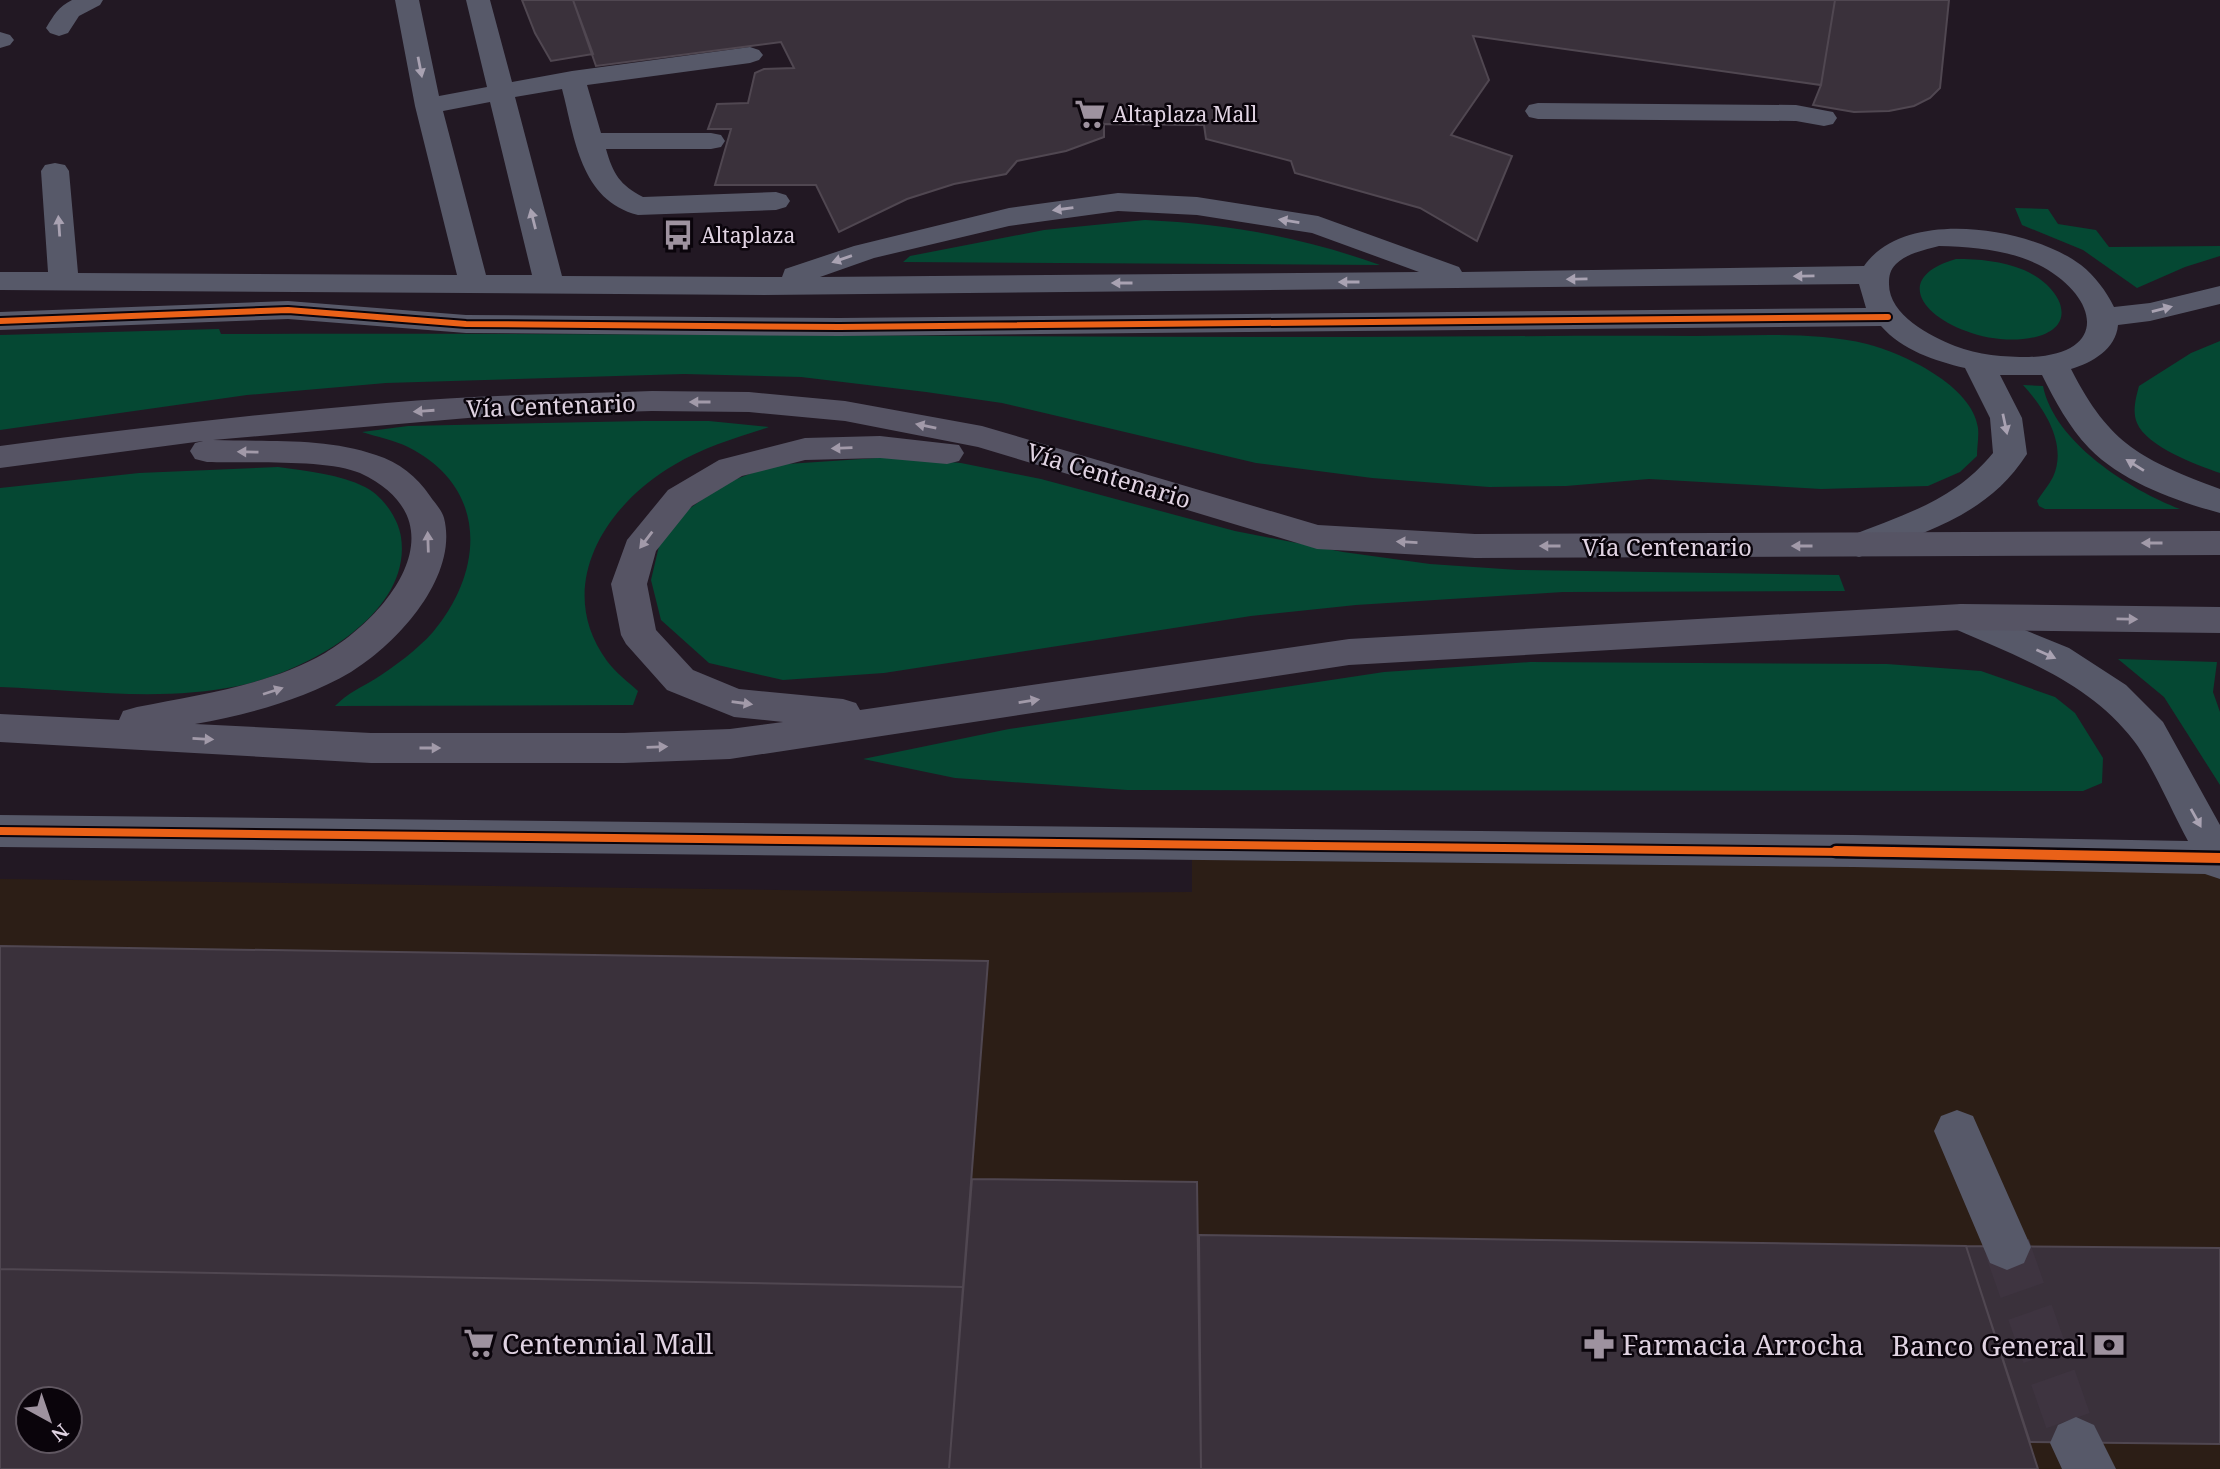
<svg xmlns="http://www.w3.org/2000/svg" width="2220" height="1469" font-family="'Noto Serif',serif">
<style>
.commercial{fill:#2c1e16;fill-rule:evenodd}
.green{fill:#054833}
.building{fill:#3a313b;stroke:#504751;stroke-width:2;fill-rule:evenodd}
.lines{fill:none;stroke-linecap:round;stroke-linejoin:round}
.minor-tunnel{stroke:#3e3440;stroke-width:46;stroke-dasharray:46 23;stroke-linecap:butt}
.minor{fill:#575969;fill-rule:evenodd}
.highway{fill:#565464;fill-rule:evenodd}
.cycleway-far2-casing{stroke:#0a040b;stroke-width:10}
.cycleway-far1-casing{stroke:#0a040b;stroke-width:12}
.cycleway-casing{stroke:#0a040b;stroke-width:15}
.cycleway-far2{stroke:#ea6118;stroke-width:6}
.cycleway-far1{stroke:#ea6118;stroke-width:8}
.cycleway{stroke:#ea6118;stroke-width:10}
.oneway{fill:#a9a2b2}
.oneway2{fill:#a29aa9}
.labels{text-anchor:middle;dominant-baseline:central;stroke-width:5;stroke-linejoin:round;paint-order:stroke}
.far-poi-label{font-size:21px;fill:#e0d3e2;stroke:#0a040b;text-anchor:start}
.street-label{font-size:24px;fill:#e0d3e2;stroke:#0a040b}
.near-poi-label{font-size:28px;fill:#e0d3e2;stroke:#0a040b;text-anchor:start}
</style>
<rect width="100%" height="100%" fill="#221823"/>
<!-- commercial -->
<path class="commercial" d="M1192,844L2220,863V1469H0V879L993,893L1192,892ZM28,1399H70V1441H28Z"/>
<!-- green -->
<path class="green" d="M2015,208L2048,209L2058,224L2096,230L2109,247L2220,246V256L2185,267L2137,288L2083,250L2022,225Z
M1145,220C1229,224 1301,237 1380,265L903,262L910,256L1044,230Z
M1956,259C1979,259 2002,261 2024,270C2066,289 2082,333 2023,339C2005,341 1984,338 1966,331C1921,315 1894,277 1956,259Z
M219,329L221,334C599,333 977,337 1355,337C1468,337 1581,335 1694,336C1750,336 1812,331 1867,344C1903,353 1973,386 1978,428C1979,437 1977,447 1977,456L1960,472L1928,486L1821,489L1649,479L1566,486L1489,487L1372,478L1256,463L1002,403L926,392L801,377L684,374L386,383L247,395L0,430V335Z
M2220,341V473C2197,465 2147,447 2137,423C2132,412 2136,397 2139,386L2191,353Z
M2023,385L2043,386C2054,442 2130,490 2180,509H2045L2039,506L2037,501C2042,493 2049,485 2053,477C2068,444 2044,408 2023,385Z
M643,421H709L769,427C736,438 703,447 674,465C605,505 553,587 607,661C615,672 628,682 638,691L633,705L335,706C348,693 360,688 375,679C394,667 418,649 433,632C485,570 488,487 408,447C394,440 377,437 362,432L408,426Z
M892,457L961,463L1041,479L1235,531L1343,552L1430,564L1518,570L1839,575L1845,591L1563,592L1356,605L1251,616L884,673L783,680L709,663L661,620L651,580L659,546L679,516L724,484L772,465Z
M278,467C307,471 339,474 365,487C383,496 398,518 401,537C413,616 302,673 238,686C161,702 78,690 0,687V488L139,473Z
M2118,659L2217,662L2213,692L2220,712V785L2164,697Z
M1530,662L1887,664L1981,671L2055,697L2075,713L2103,758L2102,783L2083,791L1127,790L955,778L863,759L1009,729L1384,672Z"/>
<!-- building -->
<path class="building" d="M522,0H573L593,54L551,61L535,33Z
M573,0H1835L1821,85L1473,36L1489,80L1451,135L1512,156L1477,241L1420,208L1295,173L1291,161L1206,139L1204,125L1104,124V137L1066,151L1017,161L1006,174L954,184L907,199L839,232L816,185H715L731,129H708L717,104L748,103L755,73L764,69L794,68L781,42L596,66Z
M1835,0H1949L1940,88L1930,98L1914,106L1889,111L1854,112L1813,105L1821,85Z
M0,946L988,961L963,1287L0,1269Z
M972,1179L1197,1182L1201,1469H949Z
M1199,1235L1966,1246L2038,1469H1201Z
M1966,1246L2220,1248V1444L2030,1442Z
M0,1269L963,1287L949,1469H0ZM28,1399H70V1441H28Z"/>
<g class="lines">
<!-- minor-tunnel -->
<path class="minor-tunnel" d="M2007,1247L2076,1443"/>
<!-- minor -->
<path class="minor" d="M72,0H103L100,5L79,16L68,33L59,36L50,33L46,28C54,15 58,7 72,0Z
M395,0H419L439,96L487,87L466,0H490L512,82L572,71L750,47L759,50L763,55L759,60L750,63L587,85L601,133H711L721,135L725,141L721,147L711,149H606C613,174 620,185 643,197L776,192L786,195L790,201L786,207L776,210L638,215C580,200 575,138 562,89L515,97L562,276L782,277L785,269L854,246L1009,208L1118,193L1197,197L1318,216L1459,267L1462,272L1864,266C1905,207 2030,227 2081,265C2095,276 2106,291 2114,307L2150,303L2220,286V304L2150,321L2118,325C2116,349 2092,363 2071,369C2110,446 2143,460 2220,489V513C2176,501 2122,482 2089,448C2069,427 2055,401 2042,375H2000L2022,418L2027,454C1989,513 1933,529 1871,553L1859,557L1847,553L1842,545L1847,537C1903,515 1954,501 1993,453L1990,418L1965,368C1935,361 1902,350 1881,326L839,336L466,333L288,319L0,330V312L288,301L466,315L839,318L1866,308L1859,284L765,295L0,290V272H48L41,171L45,165L55,163L65,165L69,171L78,273L457,275L415,106ZM490,102L532,275H486L443,111ZM1118,211L1197,215L1312,233L1419,272L820,277L874,258L1009,226ZM1939,246C1975,247 2012,250 2043,267C2101,300 2107,355 2029,357C2004,357 1978,355 1955,346C1930,336 1888,315 1889,283C1889,276 1890,270 1896,264C1907,253 1925,250 1939,246Z
M0,32L10,35L14,40L10,45L0,48Z
M1538,103L1796,105L1833,112L1837,118L1833,124L1824,126L1796,121L1538,119L1529,117L1525,111L1529,105Z
M1961,604L2069,648L2126,685L2163,722L2220,825V879L2205,874L1853,867L0,847V815L1853,835L2188,841C2172,812 2153,766 2134,741C2089,681 2014,655 1948,626L1943,617L1948,608Z
M1957,1110L1973,1116L2031,1247L2024,1263L2007,1270L1990,1263L1934,1131L1941,1116Z
M2076,1417L2094,1425L2116,1469H2062L2050,1443L2058,1425Z"/>
<!-- highway -->
<path class="highway" d="M652,391L749,392L845,401L982,426L1318,525L1475,534L2220,531V555L1475,558L1317,549L978,447L845,421L749,412L652,411L491,416L213,440C266,442 325,437 376,455C399,462 417,477 430,496C434,502 442,510 444,518C459,577 397,644 351,672C303,700 249,714 195,724L371,733H624L730,729L783,722L734,717L667,690L626,644L621,635L611,584L627,540L668,490L719,460L805,438L880,436L959,445L964,453L959,461L947,464L880,458L805,460L742,476L692,506L656,551L647,584L656,630L693,670L739,689L843,699L856,703L860,710L1349,639L1961,604L2220,607V633L1961,630L1349,665L730,759L624,763H371L0,742V714L119,720L123,711L137,707C201,694 267,686 325,653C392,613 462,521 360,473C328,459 245,463 207,462L195,459L190,451L195,443L203,441L0,468V446C128,429 257,414 386,403C475,395 563,394 652,391Z"/>
<!-- cycleway-far2 casing -->
<g class="cycleway-far2-casing">
<path id="cycleway-far2" d="M0,321L288,310L466,324L839,327L1888,317"/>
</g>
<!-- cycleway-far1 casing -->
<g class="cycleway-far1-casing">
<path id="cycleway-far1" d="M0,831L1935,853"/>
</g>
<!-- cycleway casing -->
<g class="cycleway-casing">
<path id="cycleway" d="M1836,851L2220,858"/>
</g>
<!-- cycleway-far2 -->
<use href="#cycleway-far2" class="cycleway-far2"/>
<!-- cycleway-far1 -->
<use href="#cycleway-far1" class="cycleway-far1"/>
<!-- cycleway -->
<use href="#cycleway" class="cycleway"/>
</g>
<!-- one-way arrows -->
<defs><path id="oneway-solid" d="M-6-.8H1V-3.2L6.5 0L1 3.2V.8H-6Z" transform="scale(1.75)"/></defs>
<g class="oneway">
<use href="#oneway-solid" transform="translate(420 67) rotate(79)"/>
<use href="#oneway-solid" transform="translate(1063 209) rotate(172)"/>
<use href="#oneway-solid" transform="translate(533 219) rotate(-104)"/>
<use href="#oneway-solid" transform="translate(1289 221) rotate(-171)"/>
<use href="#oneway-solid" transform="translate(59 226) rotate(-94)"/>
<use href="#oneway-solid" transform="translate(842 259) rotate(161)"/>
<use href="#oneway-solid" transform="translate(1804 276) rotate(179)"/>
<use href="#oneway-solid" transform="translate(1577 279) rotate(179)"/>
<use href="#oneway-solid" transform="translate(1349 282) rotate(180)"/>
<use href="#oneway-solid" transform="translate(1122 283) rotate(180)"/>
<use href="#oneway-solid" transform="translate(2162 309) rotate(-14)"/>
<use href="#oneway-solid" transform="translate(2005 424) rotate(78)"/>
<use href="#oneway-solid" transform="translate(2135 465) rotate(-148)"/>
<use href="#oneway-solid" transform="translate(2046 654) rotate(24)"/>
<use href="#oneway-solid" transform="translate(2196 818) rotate(61)"/>
</g>
<g class="oneway2">
<use href="#oneway-solid" transform="translate(700 402) rotate(-180)"/>
<use href="#oneway-solid" transform="translate(424 411) rotate(176)"/>
<use href="#oneway-solid" transform="translate(926 426) rotate(-169)"/>
<use href="#oneway-solid" transform="translate(842 448) rotate(178)"/>
<use href="#oneway-solid" transform="translate(248 452) rotate(-179)"/>
<use href="#oneway-solid" transform="translate(646 540) rotate(127)"/>
<use href="#oneway-solid" transform="translate(428 542) rotate(-92)"/>
<use href="#oneway-solid" transform="translate(1407 542) rotate(-177)"/>
<use href="#oneway-solid" transform="translate(2152 543) rotate(180)"/>
<use href="#oneway-solid" transform="translate(1550 546) rotate(180)"/>
<use href="#oneway-solid" transform="translate(1802 546) rotate(180)"/>
<use href="#oneway-solid" transform="translate(2127 619) rotate(1)"/>
<use href="#oneway-solid" transform="translate(273 691) rotate(-18)"/>
<use href="#oneway-solid" transform="translate(1029 701) rotate(-9)"/>
<use href="#oneway-solid" transform="translate(742 703) rotate(8)"/>
<use href="#oneway-solid" transform="translate(203 739) rotate(3)"/>
<use href="#oneway-solid" transform="translate(657 747) rotate(-2)"/>
<use href="#oneway-solid" transform="translate(430 748)"/>
</g>
<!-- icons -->
<defs>
<g id="supermarket-bare" transform="scale(2.415)"><path d="M-6-5.5h2.5l.6 2H6L4.5 2H-2.5L-4.4-4H-6ZM-1.5 3.2a1.3 1.3 0 1 0 .1 0ZM3 3.2a1.3 1.3 0 1 0 .1 0Z" fill="#9e929f" stroke="#0a040b" stroke-width="2.5" paint-order="stroke"/></g>
<g id="bus-bare" transform="scale(2.415)"><path d="M-5-6H5V4H4V6H2V4H-2V6H-4V4H-5ZM-3.5-4V0h7V-4ZM-3.5 1.2v1.5H-2V1.2ZM2 1.2v1.5H3.5V1.2Z" fill="#9e929f" stroke="#0a040b" stroke-width="2.5" paint-order="stroke"/></g>
<g id="pharmacy-bare" transform="scale(2.415)"><path d="M-2-6h4v4h4v4h-4v4h-4v-4h-4v-4h4Z" fill="#9e929f" stroke="#0a040b" stroke-width="2.5" paint-order="stroke"/></g>
<g id="bank-bare" transform="scale(2.415)"><path d="M-6-4H6V4H-6ZM0-2.3a2.3 2.3 0 1 0 0 4.6a2.3 2.3 0 1 0 0-4.6Z" fill="#9e929f" stroke="#0a040b" stroke-width="2.5" paint-order="stroke"/></g>
</defs>
<g fill-rule="evenodd">
<use href="#supermarket-bare" x="1090" y="114"/>
<use href="#bus-bare" x="678" y="235"/>
<use href="#supermarket-bare" x="479" y="1343"/>
<use href="#pharmacy-bare" x="1599" y="1344"/>
<use href="#bank-bare" x="2109" y="1345"/>
</g>
<g class="labels">
<!-- far-poi labels -->
<g class="far-poi-label">
<text x="1113" y="114">Altaplaza Mall</text>
<text x="701" y="235">Altaplaza</text>
</g>
<!-- street labels -->
<g class="street-label">
<text transform="translate(551 405) rotate(-2)">Vía Centenario</text>
<text transform="translate(1109 475) rotate(17)">Vía Centenario</text>
<text x="1667" y="546">Vía Centenario</text>
</g>
<!-- near-poi labels -->
<g class="near-poi-label">
<text x="502" y="1343">Centennial Mall</text>
<text x="1622" y="1344">Farmacia Arrocha</text>
<text x="2086" y="1345" text-anchor="end">Banco General</text>
</g>
</g>
<!-- north arrow -->
<g transform="translate(49 1420) rotate(140)"><circle r="33" fill="#0a040b" stroke="#605761" stroke-width="2"/>
<path d="M0-5L12 26L0 18L-12 26Z" fill="#9e929f"/>
<text y="-10" font-size="19" font-weight="bold" text-anchor="middle" fill="#e0d3e2">N</text>
</g>
</svg>
